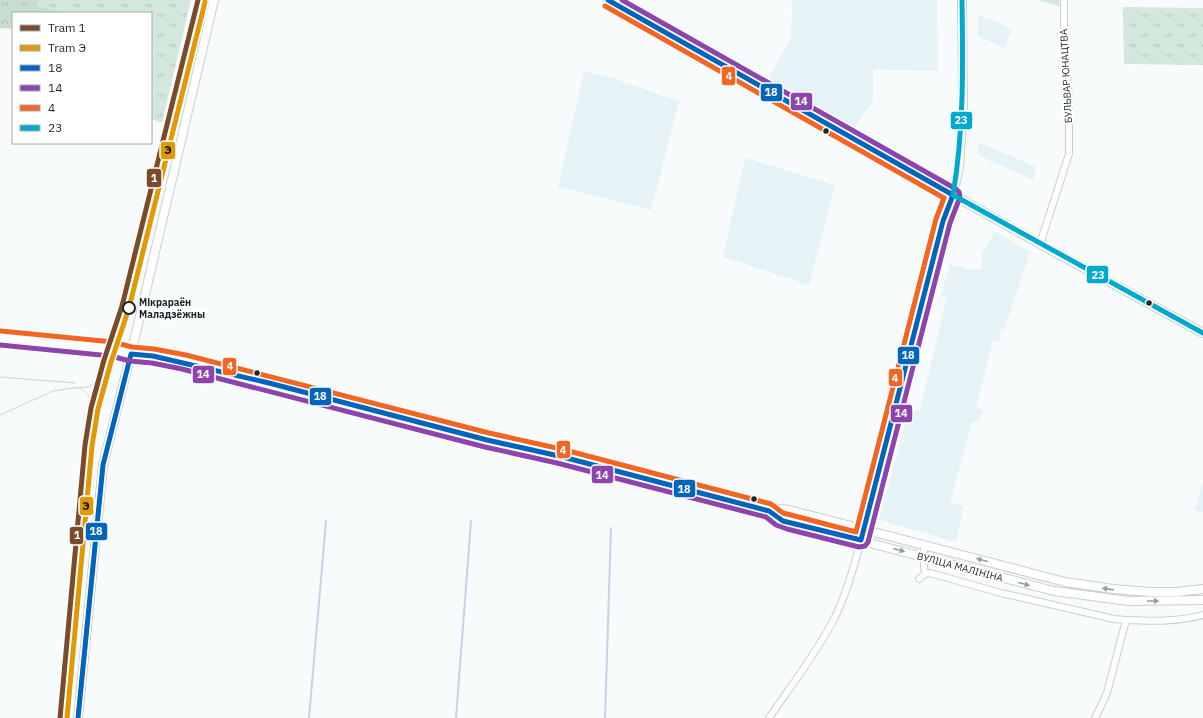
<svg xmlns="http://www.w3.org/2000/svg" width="1203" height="718" font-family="'IBM Plex Sans',sans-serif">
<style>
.built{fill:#e5f3f7}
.grass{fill:url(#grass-tufts)}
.forest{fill:url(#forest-crowns)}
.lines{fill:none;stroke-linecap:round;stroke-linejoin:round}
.stream{stroke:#cfcde8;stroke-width:2}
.street-casing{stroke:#c8cfd2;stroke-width:8}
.secondary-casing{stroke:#c8cfd2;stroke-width:10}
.street{stroke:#fefeff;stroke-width:6}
.secondary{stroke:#fefeff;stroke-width:8}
.tram{stroke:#d1d2d3;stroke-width:1}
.bus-1-casing{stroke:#fff;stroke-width:8}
.bus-2-casing{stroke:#fff;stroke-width:8}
.bus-3-casing{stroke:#fff;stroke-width:8}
.bus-4-casing{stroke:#fff;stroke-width:8}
.bus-1{stroke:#0065bd;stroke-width:5}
.bus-2{stroke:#8e44ad;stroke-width:5}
.bus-3{stroke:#f26522;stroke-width:5}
.bus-4{stroke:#00a9ce;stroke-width:5}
.tram-1-casing{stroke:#fff;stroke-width:8}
.tram-2-casing{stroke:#fff;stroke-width:8}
.tram-1{stroke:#7a4b2a;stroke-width:5}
.tram-2{stroke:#e19904;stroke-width:5}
.oneway{fill:#989d9f}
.bus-dot{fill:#1b262a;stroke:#fff;stroke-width:1.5}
.stop-dot{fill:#fff;stroke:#1b262a;stroke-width:2}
.labels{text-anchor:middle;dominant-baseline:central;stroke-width:4;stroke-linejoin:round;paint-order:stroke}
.street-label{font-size:10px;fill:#1b262a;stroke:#fff}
.stop-label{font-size:10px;font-weight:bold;fill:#1b262a;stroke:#fff;text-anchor:start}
.line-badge{stroke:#fff;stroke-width:1.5}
.badge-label{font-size:11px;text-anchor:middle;font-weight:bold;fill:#fff}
.pale-badge-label{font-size:11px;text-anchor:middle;font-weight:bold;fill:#111}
</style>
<defs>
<pattern id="grass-tufts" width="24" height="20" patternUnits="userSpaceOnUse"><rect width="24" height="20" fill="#d3e8dc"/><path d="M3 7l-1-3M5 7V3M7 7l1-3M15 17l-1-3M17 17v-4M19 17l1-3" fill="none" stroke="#b5c7bd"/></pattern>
<pattern id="forest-crowns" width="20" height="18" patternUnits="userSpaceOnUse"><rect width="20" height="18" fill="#c6ddd0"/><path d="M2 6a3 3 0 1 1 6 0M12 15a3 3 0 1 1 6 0" fill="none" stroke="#aabeb3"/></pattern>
</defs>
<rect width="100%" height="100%" fill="#f8fbfc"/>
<!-- built -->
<path class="built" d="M792,0H937L938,71L873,70V100L855,127L768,79L791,38Z
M978,15L995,21L1012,29L1005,48L978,36Z
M584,71L603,75L679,101L651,210L558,187Z
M978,142L1036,167L1033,180L978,155Z
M745,158L835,185L809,285L723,257Z
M994,231L1030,252L1004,330L999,329L1001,332L999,342L993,341L976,407L983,411L979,422H972L950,503L964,506L956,542L879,520L909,410H920L947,297L941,296L950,264L970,270L972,268L981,270L982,251L988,246Z
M1203,481V512L1195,510Z"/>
<!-- grass -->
<path class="grass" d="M39,0H191L162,123L151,119V13H62L37,5Z
M1038,0H1059V6Z
M1123,7L1203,8V65L1124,64Z"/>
<!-- forest -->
<path class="forest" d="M0,0H39L37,5L62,13H13V29L0,28Z"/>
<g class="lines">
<!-- stream -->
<path class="stream" d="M309,718L326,521
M456,718L471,521
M605,718L611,528"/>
<!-- street casing -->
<g class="street-casing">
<path id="street" d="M1040,244L1069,154V102L1064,33V0
M925,574L923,557L925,545
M919,579L925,574L930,573L1001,593L1114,619L1126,620
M769,718C791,686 815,655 833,621C846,596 854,567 861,540
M1095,718L1107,693L1126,620C1151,621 1179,622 1203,615"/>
</g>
<!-- secondary casing -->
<g class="secondary-casing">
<path id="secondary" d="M608,0L732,71L1049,249L1203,333
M0,338L112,349L131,354L153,356L184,362L269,383L487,440L559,456L769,511L780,519L789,522L1054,591L1129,601L1203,600
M769,511L782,509L789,510L1065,582L1113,589L1150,592H1176L1203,589
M861,540L943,221L953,195L959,167L963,105L962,0
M78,718L103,465L136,333L214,0"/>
</g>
<!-- street -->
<use href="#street" class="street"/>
<!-- secondary -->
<use href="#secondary" class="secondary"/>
<!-- tram -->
<path class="tram" d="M0,377L75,383
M77,387C87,390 92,400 94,409
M0,415L53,391L73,388L89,387L105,375"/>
<!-- bus-1 casing -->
<g class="bus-1-casing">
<path id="bus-1" d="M78,718L103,465L131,354L153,356L269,383L487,440L559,456L769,511L783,521L861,540L943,221L953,195L608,0"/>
</g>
<!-- bus-2 casing -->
<g class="bus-2-casing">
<path id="bus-2" d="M0,345L111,356L130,361L152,363L182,369L485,447L557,463L766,517L776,525L787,529L859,547L865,546L868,542L950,223L960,197L959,192L956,189L622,0"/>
</g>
<!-- bus-3 casing -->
<g class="bus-3-casing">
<path id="bus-3" d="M1,331L113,342L132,347L154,349L186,355L489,433L561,449L771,504L783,513L791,515L856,532L936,219L944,198L605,6"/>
</g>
<!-- bus-4 casing -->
<g class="bus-4-casing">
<path id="bus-4" d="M962,0C963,66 964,130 953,195L1203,333"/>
</g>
<!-- bus-1 -->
<use href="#bus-1" class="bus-1"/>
<!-- bus-2 -->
<use href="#bus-2" class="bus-2"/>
<!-- bus-3 -->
<use href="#bus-3" class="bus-3"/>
<!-- bus-4 -->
<use href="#bus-4" class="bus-4"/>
<!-- tram-1 casing -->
<g class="tram-1-casing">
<path id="tram-1" d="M60,718L85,445L91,408L104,360L122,306L198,0"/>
</g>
<!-- tram-2 casing -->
<g class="tram-2-casing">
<path id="tram-2" d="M67,718L92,446L98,409L111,362L129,308L205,2"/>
</g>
<!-- tram-1 -->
<use href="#tram-1" class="tram-1"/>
<!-- tram-2 -->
<use href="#tram-2" class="tram-2"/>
</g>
<!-- one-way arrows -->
<defs><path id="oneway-solid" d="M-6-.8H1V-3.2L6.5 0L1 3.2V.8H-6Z"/></defs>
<g class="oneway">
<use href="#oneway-solid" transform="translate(899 550) rotate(15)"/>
<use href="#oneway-solid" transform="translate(982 560) rotate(-165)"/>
<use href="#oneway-solid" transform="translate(1024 584) rotate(15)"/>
<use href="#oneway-solid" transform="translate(1108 589) rotate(-172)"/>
<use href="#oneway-solid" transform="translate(1153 601)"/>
</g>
<!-- markers -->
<g class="bus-dot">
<circle cx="826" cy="131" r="3.5"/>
<circle cx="1149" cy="303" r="3.5"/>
<circle cx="257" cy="373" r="3.5"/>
<circle cx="754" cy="499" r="3.5"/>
</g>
<circle class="stop-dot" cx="129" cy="308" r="6"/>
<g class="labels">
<!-- street labels -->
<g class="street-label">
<text transform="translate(1066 76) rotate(-93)">БУЛЬВАР ЮНАЦТВА</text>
<text transform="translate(960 567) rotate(15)">ВУЛІЦА МАЛІНІНА</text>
</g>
<!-- stop labels -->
<g class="stop-label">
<text x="139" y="302">Мікрараён<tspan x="139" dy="12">Маладзёжны</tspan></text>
</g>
</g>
<g class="line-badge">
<rect x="721" y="66" width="15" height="20" rx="4" fill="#f26522"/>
<rect x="760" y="83" width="23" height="19" rx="4" fill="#0065bd"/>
<rect x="790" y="92" width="23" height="19" rx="4" fill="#8e44ad"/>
<rect x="950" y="111" width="23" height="19" rx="4" fill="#00a9ce"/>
<rect x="160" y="141" width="16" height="19" rx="4" fill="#e19904"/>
<rect x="146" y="168" width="16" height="20" rx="4" fill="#7a4b2a"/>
<rect x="1086" y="265" width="23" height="19" rx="4" fill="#00a9ce"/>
<rect x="897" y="346" width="23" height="19" rx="4" fill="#0065bd"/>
<rect x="222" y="357" width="15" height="19" rx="4" fill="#f26522"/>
<rect x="192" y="365" width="23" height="19" rx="4" fill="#8e44ad"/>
<rect x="888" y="368" width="15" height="19" rx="4" fill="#f26522"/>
<rect x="309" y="387" width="23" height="19" rx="4" fill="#0065bd"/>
<rect x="890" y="404" width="23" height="19" rx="4" fill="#8e44ad"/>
<rect x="556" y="440" width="15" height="19" rx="4" fill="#f26522"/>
<rect x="591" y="465" width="23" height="19" rx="4" fill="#8e44ad"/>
<rect x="673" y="479" width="23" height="19" rx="4" fill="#0065bd"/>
<rect x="79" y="496" width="15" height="20" rx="4" fill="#e19904"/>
<rect x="85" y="522" width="23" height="19" rx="4" fill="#0065bd"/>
<rect x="69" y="526" width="15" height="19" rx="4" fill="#7a4b2a"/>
</g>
<g class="badge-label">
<text x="729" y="80">4</text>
<text x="771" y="96">18</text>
<text x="801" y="105">14</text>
<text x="961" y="124">23</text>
<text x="154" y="182">1</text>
<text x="1098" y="279">23</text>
<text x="908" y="359">18</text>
<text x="230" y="370">4</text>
<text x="203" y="378">14</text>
<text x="895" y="382">4</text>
<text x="320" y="400">18</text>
<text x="901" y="417">14</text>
<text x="563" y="454">4</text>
<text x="602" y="479">14</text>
<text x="684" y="493">18</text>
<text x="96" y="535">18</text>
<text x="77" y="539">1</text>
</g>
<g class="pale-badge-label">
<text x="168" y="154">Э</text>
<text x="86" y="510">Э</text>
</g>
<!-- legend -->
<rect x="12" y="12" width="140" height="132" fill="#ffffff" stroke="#a4a8aa"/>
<rect x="20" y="25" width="20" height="6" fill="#7a4b2a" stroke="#a4a8aa"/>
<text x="48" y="32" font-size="12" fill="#1b262a">Tram 1</text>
<rect x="20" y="45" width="20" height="6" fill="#e19904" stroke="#a4a8aa"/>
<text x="48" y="52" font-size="12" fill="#1b262a">Tram Э</text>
<rect x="20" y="65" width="20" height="6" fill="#0065bd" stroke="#a4a8aa"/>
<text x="48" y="72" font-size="12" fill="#1b262a">18</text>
<rect x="20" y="85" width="20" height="6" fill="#8e44ad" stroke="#a4a8aa"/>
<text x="48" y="92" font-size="12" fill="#1b262a">14</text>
<rect x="20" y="105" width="20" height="6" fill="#f26522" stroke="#a4a8aa"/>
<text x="48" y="112" font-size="12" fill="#1b262a">4</text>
<rect x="20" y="125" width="20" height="6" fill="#00a9ce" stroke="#a4a8aa"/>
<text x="48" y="132" font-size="12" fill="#1b262a">23</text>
</svg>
